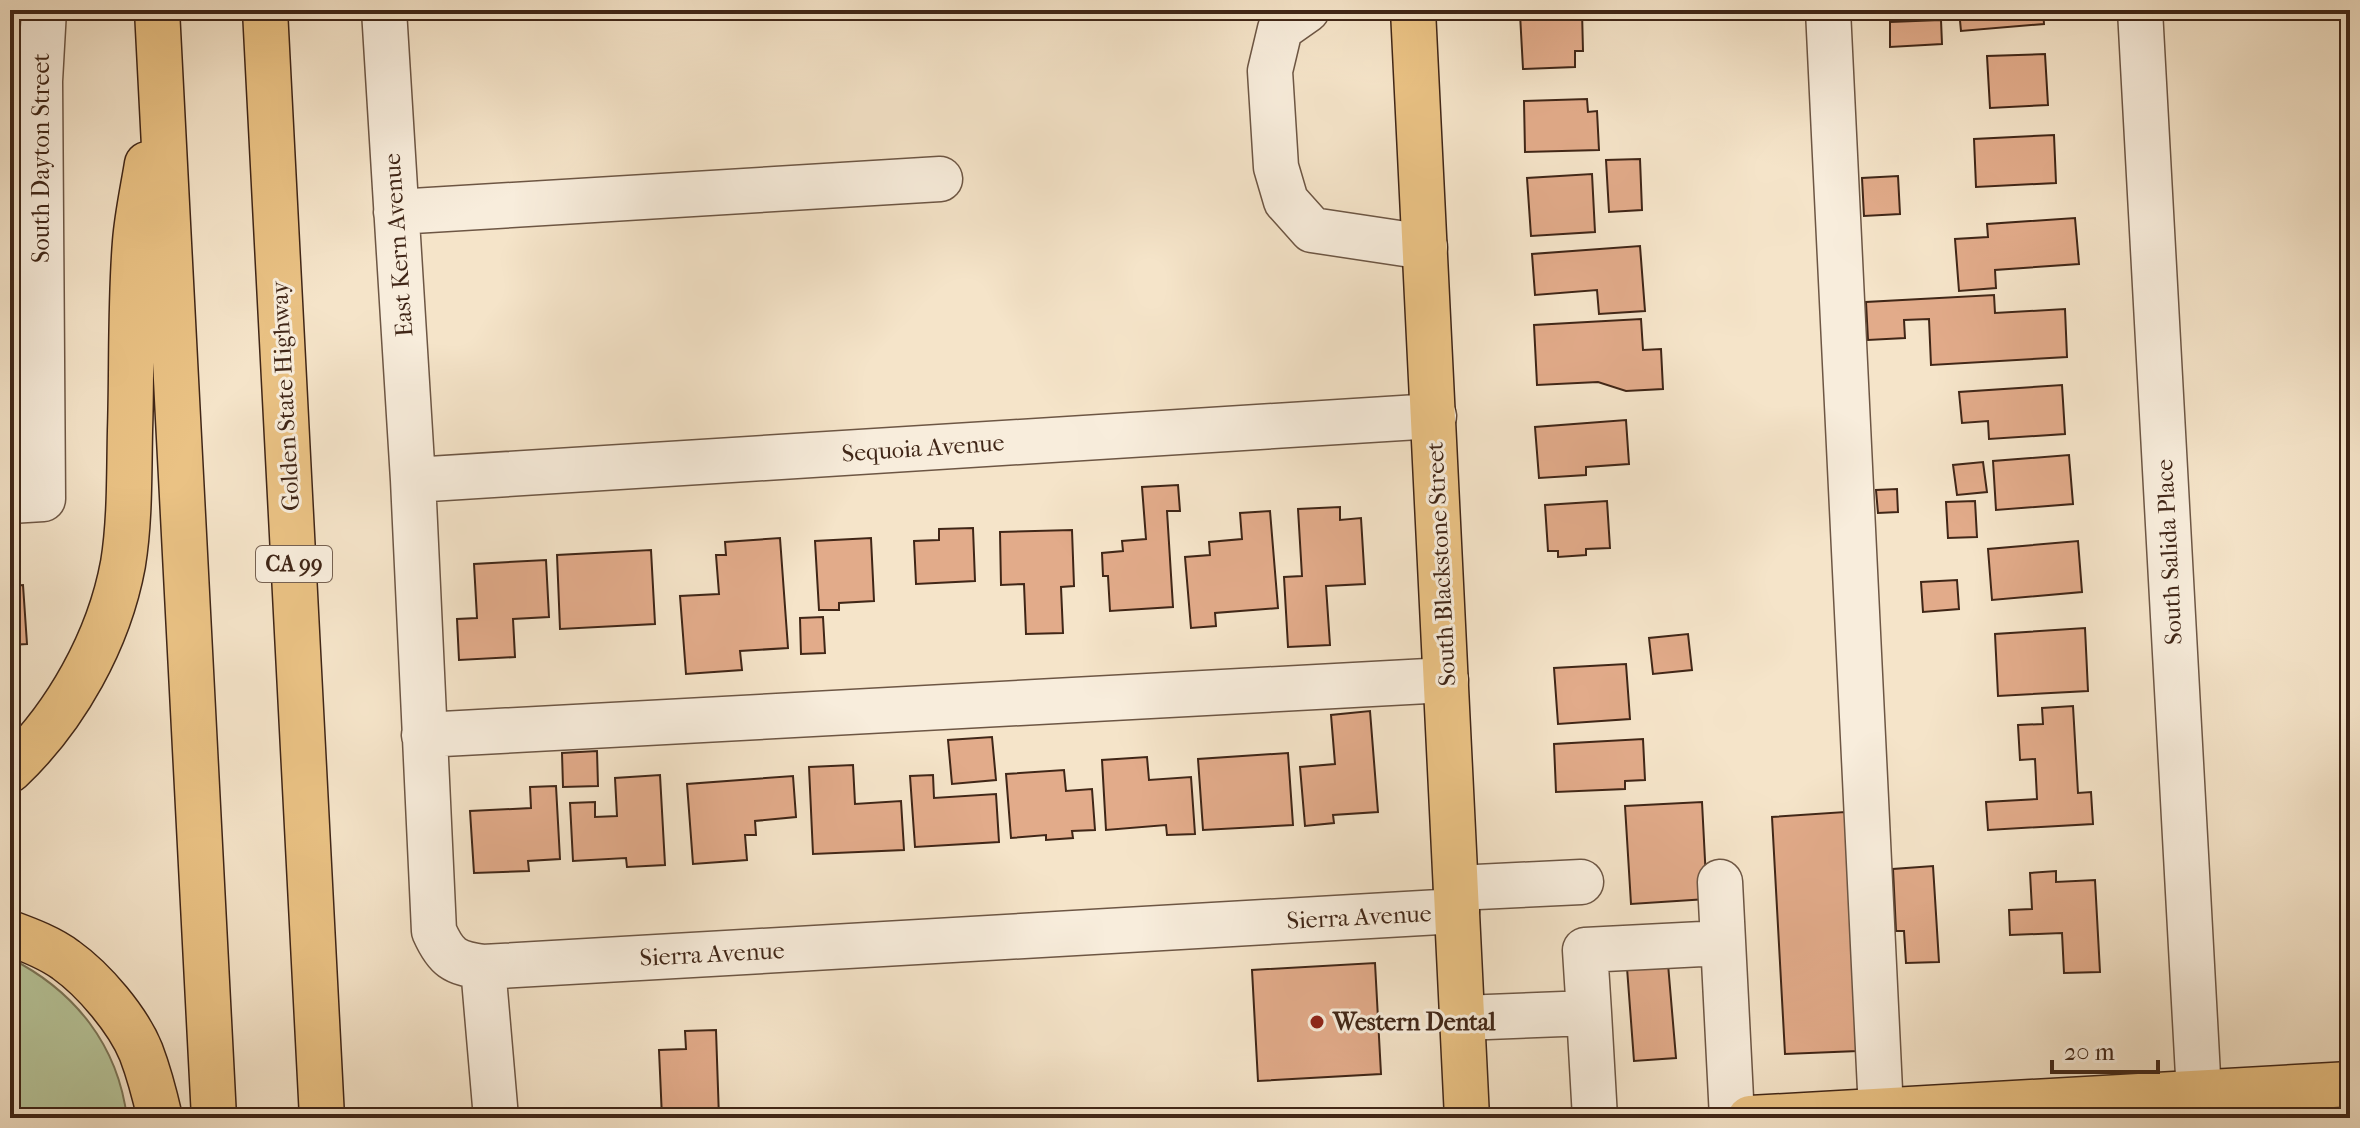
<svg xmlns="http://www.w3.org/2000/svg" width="2360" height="1128" font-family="'IM FELL French Canon',serif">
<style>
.green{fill:#b7c59a;stroke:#7c7658;stroke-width:2}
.building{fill:#e2ab8a;stroke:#402617;stroke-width:2}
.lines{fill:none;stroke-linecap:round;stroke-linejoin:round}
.minor-casing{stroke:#6d5644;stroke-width:47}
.major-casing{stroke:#402617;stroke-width:47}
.highway-casing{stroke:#402617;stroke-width:47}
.minor{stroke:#f8eddc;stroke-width:44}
.major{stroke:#eac284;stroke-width:44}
.highway{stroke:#eac284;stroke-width:44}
.poi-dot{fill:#8f2418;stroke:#f8eddc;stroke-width:3}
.labels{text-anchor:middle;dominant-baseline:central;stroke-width:6;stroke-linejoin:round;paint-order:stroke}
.shield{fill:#f8eddc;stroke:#776252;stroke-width:2}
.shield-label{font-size:22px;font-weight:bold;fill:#402617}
.street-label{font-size:24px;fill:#402617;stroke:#f8eddc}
.poi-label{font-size:24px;font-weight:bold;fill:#402617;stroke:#f8eddc;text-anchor:start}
</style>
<rect width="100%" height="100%" fill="#f5e4c9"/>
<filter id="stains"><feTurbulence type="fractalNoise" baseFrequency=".0025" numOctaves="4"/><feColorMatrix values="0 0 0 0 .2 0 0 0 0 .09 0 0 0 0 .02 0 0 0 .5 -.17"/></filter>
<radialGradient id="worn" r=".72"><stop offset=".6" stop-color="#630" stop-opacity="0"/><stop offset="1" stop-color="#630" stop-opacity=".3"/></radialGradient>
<!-- green -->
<path class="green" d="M10,958C75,991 118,1045 127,1118H10Z"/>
<!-- building -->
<path class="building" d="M1959,10H2043L2044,24L1961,31Z
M1582,11L1583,51H1575V67L1523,69L1520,14Z
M1941,20L1942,44L1890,47V22Z
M2045,54L2048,105L1990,108L1987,56Z
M1587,99L1588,112L1597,111L1599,150L1525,152L1524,101Z
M2054,135L2056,183L1976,187L1974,139Z
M1640,159L1642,210L1609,212L1606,160Z
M1592,174L1595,232L1531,236L1527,178Z
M1898,176L1900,214L1864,216L1862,178Z
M2075,218L2079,264L1995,270L1996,288L1959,291L1955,239L1988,237L1987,224Z
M1640,246L1645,311L1599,314L1597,290L1535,295L1532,254Z
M1994,295L1995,313L2065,309L2067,357L1931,365L1929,319L1904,320L1905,338L1868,340L1866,302Z
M1641,319L1643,350L1661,349L1663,389L1626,391L1598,382L1537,385L1534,325Z
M2062,385L2065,434L1989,439L1988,421L1962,423L1959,392Z
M1626,420L1629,464L1586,467V475L1539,478L1535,427Z
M2069,455L2073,504L1996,510L1993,461Z
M1983,462L1987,492L1957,495L1953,465Z
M1178,485L1180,511H1167L1173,607L1110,611L1108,576H1103L1102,553L1123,551L1122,541L1146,539L1142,487Z
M1897,489L1898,512L1878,513L1876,490Z
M1607,501L1610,548L1586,549V555L1558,557V551H1548L1545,505Z
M1975,501L1977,537L1948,538L1946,502Z
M1340,507V520L1361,518L1365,584L1326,586L1330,645L1288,647L1284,577L1302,576L1298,509Z
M1270,511L1278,608L1215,613L1216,626L1191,628L1185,557L1210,555L1209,542L1242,539L1240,513Z
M973,528L975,581L916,584L914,541L939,540V529Z
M1072,530L1074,586L1061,587L1063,633L1026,634L1024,584L1001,585L1000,532Z
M780,538L788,648L740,651L742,670L686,674L680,596L719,594L716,555H726L725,542Z
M871,538L874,601L839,603V610H819L815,541Z
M2078,541L2082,592L1992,600L1988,549Z
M651,550L655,624L560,629L557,555Z
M546,560L549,617L513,619L515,657L459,660L457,619L477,618L474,564Z
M1957,580L1959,609L1923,612L1921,582Z
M23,585L27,644L10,645V586Z
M823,617L825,653L801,654L800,618Z
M2085,628L2088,691L1998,696L1995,634Z
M1688,634L1692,670L1653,674L1649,638Z
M1626,664L1630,719L1558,724L1554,668Z
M2073,706L2078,793L2091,792L2093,824L1988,830L1986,802L2037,799L2035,759L2020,760L2018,725L2043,724L2042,708Z
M1370,711L1378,812L1333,815L1334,823L1305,826L1300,767L1335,764L1331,715Z
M992,737L996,780L952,784L948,740Z
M1643,739L1645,780L1625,781V789L1556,792L1554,744Z
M597,751L598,786L563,787L562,753Z
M1288,753L1293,825L1203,830L1198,759Z
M1147,757L1149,780L1191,777L1195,834L1167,835L1166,825L1106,830L1102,760Z
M853,765L855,804L901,801L904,850L813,854L809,767Z
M1064,770L1066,791L1092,789L1095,830L1072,831L1073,838L1046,840V835L1011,838L1006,774Z
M660,775L665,865L627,867L626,858L573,861L570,803L595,802V817L617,816L615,778Z
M933,775L934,798L996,794L999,842L915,847L910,776Z
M793,776L796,817L755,821L756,835H745L747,860L693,864L687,784Z
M556,786L560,859L528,861L529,871L474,873L470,811L531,808L530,787Z
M1702,802L1707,899L1631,904L1625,806Z
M1845,812L1858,1051L1785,1054L1772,817Z
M1933,866L1939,962L1906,963L1904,931H1896L1893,869Z
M2056,871V882L2095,880L2100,972L2064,973L2062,933L2010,935L2009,910L2032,909L2030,873Z
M1375,963L1381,1074L1258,1081L1252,970Z
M1668,964L1676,1058L1634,1061L1627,968Z
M716,1030L719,1118H662L659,1050L686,1049L685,1031Z"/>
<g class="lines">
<!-- minor casing -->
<g class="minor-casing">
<path id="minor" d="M384,10L413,480L434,931C446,958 454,963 483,967L1457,911
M1307,10L1280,29L1270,71L1276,167L1286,201L1312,230L1425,247
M1828,10L1881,1111
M2140,10L2199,1094
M396,212L940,179
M413,480L1434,416
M10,501L43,499L40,81L44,10
M424,735L1446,680
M1720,882L1732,1118
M1456,888L1581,882
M483,967L496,1118
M1589,1013L1585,950L1722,943
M1462,1018L1589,1013L1595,1118"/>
</g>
<!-- major casing -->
<g class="major-casing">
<path id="major" d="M1413,10L1467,1118
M1750,1118L2350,1084"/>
</g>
<!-- highway casing -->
<g class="highway-casing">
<path id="highway" d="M157,10L214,1118
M265,10L322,1118
M10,770C66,717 109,640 123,564C130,521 129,475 130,431C132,368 130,304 135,242C137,216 143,189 147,164
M10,933C29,940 50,948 66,960C94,980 128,1020 141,1052C149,1073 155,1096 160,1118"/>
</g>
<!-- minor -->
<use href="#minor" class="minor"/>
<!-- major -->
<use href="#major" class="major"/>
<!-- highway -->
<use href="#highway" class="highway"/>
</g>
<!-- markers -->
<circle class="poi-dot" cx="1317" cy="1022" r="8"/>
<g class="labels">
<!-- shield labels -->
<rect class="shield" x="256" y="546" width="76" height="36" rx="6"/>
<g class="shield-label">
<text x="294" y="564">CA 99</text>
</g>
<!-- street labels -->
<g class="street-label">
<text transform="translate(41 158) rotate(-90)">South Dayton Street</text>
<text transform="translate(398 245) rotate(-94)">East Kern Avenue</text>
<text transform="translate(285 396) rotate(-93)">Golden State Highway</text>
<text transform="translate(923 448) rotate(-4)">Sequoia Avenue</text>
<text transform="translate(2169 552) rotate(-93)">South Salida Place</text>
<text transform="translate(1441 564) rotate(-93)">South Blackstone Street</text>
<text transform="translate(1359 917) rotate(-3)">Sierra Avenue</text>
<text transform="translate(712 954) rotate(-3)">Sierra Avenue</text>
</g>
<!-- poi labels -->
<g class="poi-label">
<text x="1333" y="1022">Western Dental</text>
</g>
</g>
<!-- margin -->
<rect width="2360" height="1128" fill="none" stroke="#f5e4c9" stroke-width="40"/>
<rect x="12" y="12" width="2336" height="1104" fill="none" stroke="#402617" stroke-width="4"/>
<rect x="20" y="20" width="2320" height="1088" fill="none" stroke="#402617" stroke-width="2"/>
<!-- scale -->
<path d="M2052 1060v12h106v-12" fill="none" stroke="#402617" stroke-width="4"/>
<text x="2064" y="1060" font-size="24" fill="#402617" stroke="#f8eddc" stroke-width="6" paint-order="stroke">20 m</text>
<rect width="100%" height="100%" filter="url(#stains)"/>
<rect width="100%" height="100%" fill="url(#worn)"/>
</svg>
